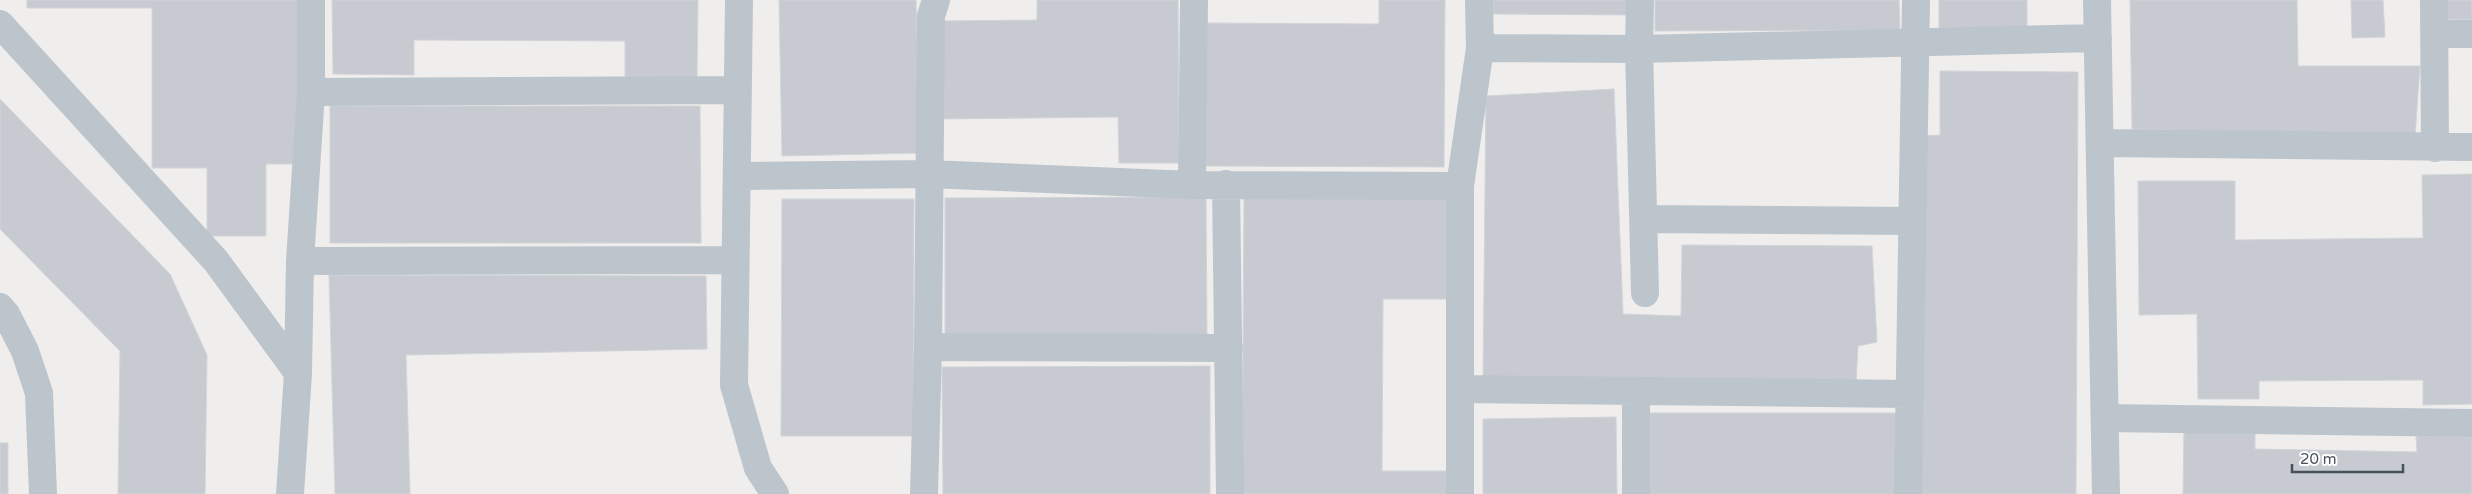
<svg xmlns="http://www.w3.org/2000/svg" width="2472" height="494" font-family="'Varela Round',sans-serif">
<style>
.building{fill:#c7cad0;stroke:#d1d4d8}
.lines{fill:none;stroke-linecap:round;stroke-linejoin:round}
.minor{stroke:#bcc5cb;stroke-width:28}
</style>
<rect width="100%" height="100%" fill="#f0eded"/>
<!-- building -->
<path class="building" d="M27,0H299L298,164H266V236H207V168H152V8H27Z
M332,0H698L697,77H625V41L414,40V75L333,74Z
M779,0H916L920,153L782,156Z
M1037,0H1178L1179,163H1119L1118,117L941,119L939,21L1037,20Z
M1379,0H1445L1444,167L1206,166L1207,23L1379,24Z
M1493,0H1632V15L1493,14Z
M1655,0H1899L1900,30L1655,31Z
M1939,0H2027V29L1939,30Z
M2130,0H2297L2298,66H2420L2415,136L2132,129Z
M2351,0H2383L2385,37L2352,38Z
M2441,0H2472V20L2441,19Z
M1940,71L2078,72L2076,494H1920L1922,136L1940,135Z
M1614,89L1623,314L1681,316L1682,245L1872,246L1877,342L1858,346L1856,383L1483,380L1486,96Z
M0,99L170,274L207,355L205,494H118L120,351L0,229Z
M330,106H700L701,243H330Z
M2472,174V404L2423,405V380L2259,381V399H2198L2197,314L2139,315L2138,181H2235V240L2423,238L2422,175Z
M1206,197L1207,336H945V198Z
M1244,198L1451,199L1450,299H1383L1382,471H1450V494H1242Z
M782,199H914L913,436H781Z
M329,275L706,276L707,349L406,355L410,494H335Z
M1210,366V494H943L942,367Z
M1642,413H1897V494H1643Z
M1616,417L1617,494H1483V419Z
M2184,428H2255V449L2417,452L2416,436L2472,437V494H2183Z
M0,443H8V494H0Z"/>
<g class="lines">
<!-- minor -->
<path class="minor" d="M739,0L734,385L758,468L775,494
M1640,0L1639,49L1645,293
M2097,0L2106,494
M2434,0L2435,148
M0,24L216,261L298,373
M2435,34H2472
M1480,48L1639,49L2098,38
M311,92L737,90
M2101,143L2472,147
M737,176L929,174L1192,185L1460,186
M1226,184L1230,494
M1192,185L1194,0
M1644,219L1912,221
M300,261L735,260
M0,307L6,314L25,351L39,393L43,494
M928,347L1229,348
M1461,389L1909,394
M1636,391V494
M2105,418L2472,423
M290,494L298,373L300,261L311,92V0
M924,494L928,347L931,16L936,0
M1460,494V186L1480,48L1479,0
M1908,494L1916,0"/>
</g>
<!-- scale -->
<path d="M2292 464v8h111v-8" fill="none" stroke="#475159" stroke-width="2.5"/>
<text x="2300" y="464" font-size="15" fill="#475159" stroke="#ffffff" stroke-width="4" paint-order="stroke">20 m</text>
</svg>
